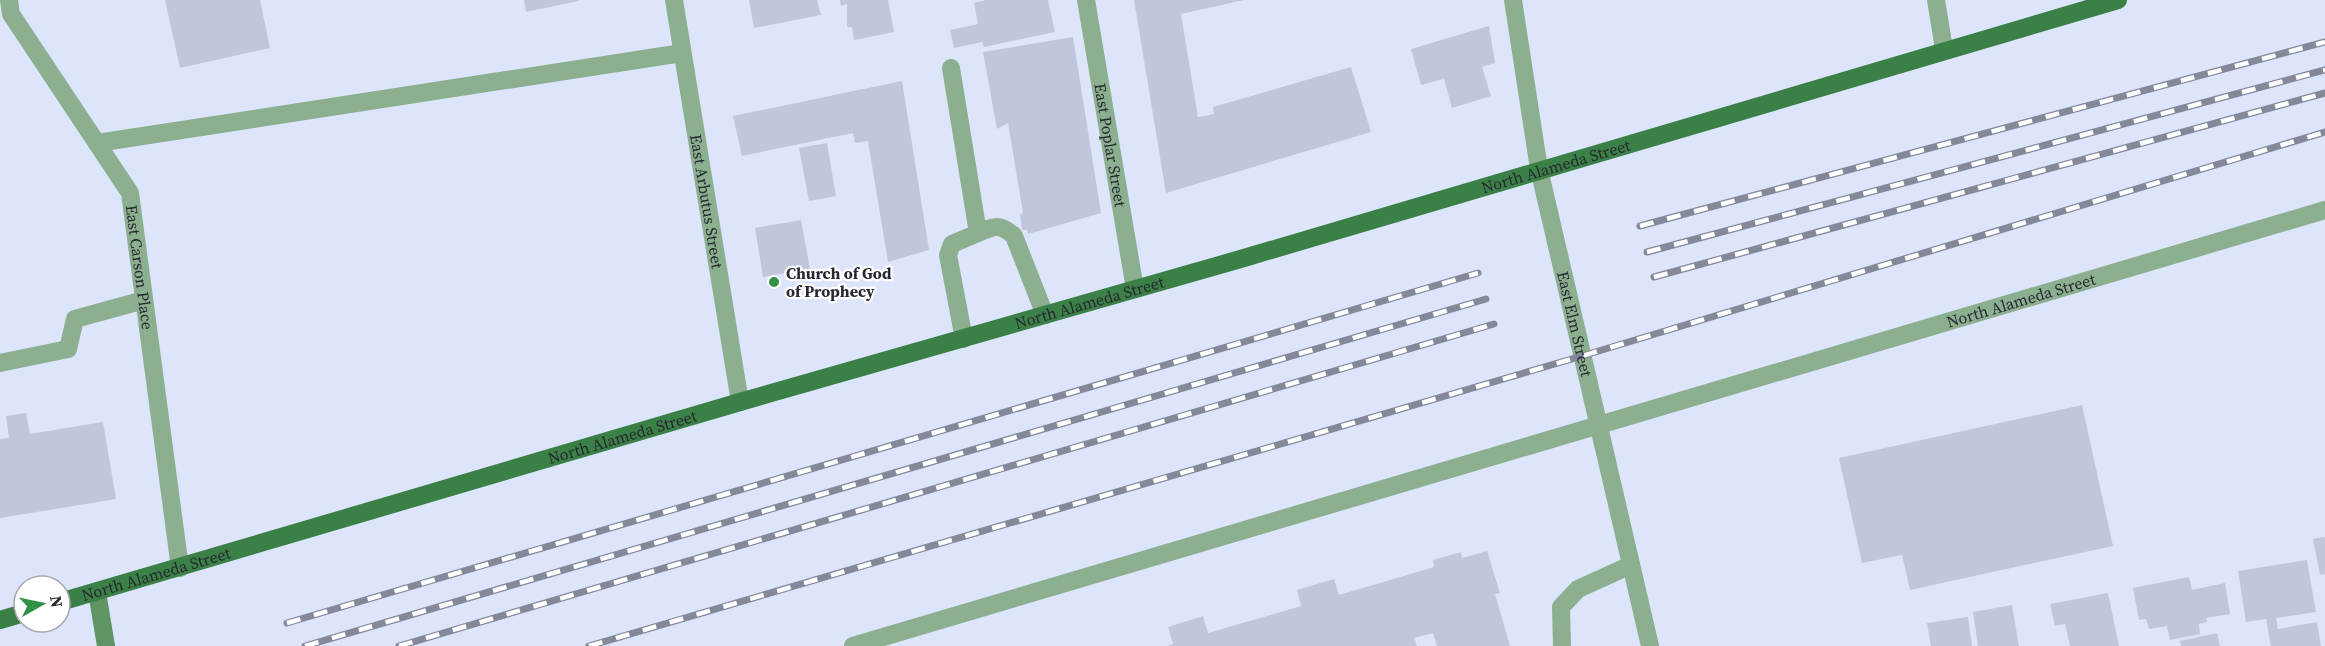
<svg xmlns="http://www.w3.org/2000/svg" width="2325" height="646" font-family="'Source Serif 4',serif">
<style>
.building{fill:#c0c7dd}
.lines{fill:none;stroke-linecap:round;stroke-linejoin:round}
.service{stroke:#8caf8f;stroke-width:18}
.minor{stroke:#8caf8f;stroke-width:18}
.tertiary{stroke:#8caf8f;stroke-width:18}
.secondary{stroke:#5f9465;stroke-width:18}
.primary{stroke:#3b8046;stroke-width:18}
.rail-casing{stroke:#84899a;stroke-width:7}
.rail{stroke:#fff;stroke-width:4.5;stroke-dasharray:14;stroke-linecap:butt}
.poi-dot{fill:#319145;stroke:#fff;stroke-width:2}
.labels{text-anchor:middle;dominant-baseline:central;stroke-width:4.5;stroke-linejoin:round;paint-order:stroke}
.street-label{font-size:16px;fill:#262831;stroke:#fff}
.poi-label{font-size:16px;font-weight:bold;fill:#262831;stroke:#fff;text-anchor:start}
</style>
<rect width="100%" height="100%" fill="#dde5fc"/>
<!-- building -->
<path class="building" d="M165,0H260L270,48L180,68Z
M524,0H579V1L526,12Z
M749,0H817L821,15L754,28Z
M840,0H888L894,32L854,40L852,27H847V4L841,6Z
M986,0H1048L1055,32L984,47L982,42L954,48L950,30L978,24L974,3Z
M1134,0H1244L1181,14L1198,117L1214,114L1213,107L1351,67L1371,132L1166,193Z
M1489,26L1495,63L1482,67L1491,96L1452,108L1444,79L1421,85L1411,49Z
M1073,37L1101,213L1028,234L1027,230H1022L1020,214L1023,213L1008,123L997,129L983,52Z
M902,81L929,250L888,262L868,141L855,143L853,133L742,156L733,116Z
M827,143L836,196L809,201L799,148Z
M801,220L810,269L763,277L755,228Z
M2082,405L2113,546L1910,590L1902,555L1862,563L1839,458Z
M26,413L30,434L103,422L116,499L0,518V439L9,438L6,416Z
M2325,537V574L2320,575L2313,539Z
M1487,551L1500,593L1495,594L1510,646H1437L1433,633L1414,638L1417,646H1167L1173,644L1168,627L1203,616L1208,633L1301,606L1297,590L1334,579L1339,595L1434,567L1433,560L1461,552L1462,558Z
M2307,560L2316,612L2276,618L2278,629L2317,622L2321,646H2271L2266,619L2246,622L2238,571Z
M2189,577L2192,590L2225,583L2230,614L2206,618L2207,622L2199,624L2200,634L2170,640L2167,626L2149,629L2146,619L2139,620L2133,588Z
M2108,593L2119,646H2070L2065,624L2055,626L2050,604Z
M2012,605L2019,646H1978L1973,612Z
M1968,617L1972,646H1931L1927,623Z
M2217,633L2220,646H2181L2180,641Z"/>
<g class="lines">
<!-- service -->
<path class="service" d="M951,68L978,233L952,244L948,255L964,339
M97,143L682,53
M978,233C994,226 1000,223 1014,236L1045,315
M0,363L68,349L75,319L144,300
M1562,646L1561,607L1578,589L1631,565"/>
<!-- minor -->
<g class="minor">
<path id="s1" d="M9,0L11,14L130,193L180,568"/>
<path id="s2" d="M674,0L740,402"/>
<path id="s3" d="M1086,0L1135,289"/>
<path id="s4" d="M1513,0L1539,169L1650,646"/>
<path d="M1936,0L1944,49"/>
</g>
<!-- tertiary -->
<path class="tertiary" id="s5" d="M853,646L2325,210"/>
<!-- secondary -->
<path class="secondary" d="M97,592L106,646"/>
<!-- primary -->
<g class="primary">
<path id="s6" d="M60,602L740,402L1244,258L2118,0"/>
<path d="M0,620L24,613"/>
</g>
<!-- rail casing -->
<g class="rail-casing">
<path id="rail" d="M1640,226L2325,42
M1647,252L2325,70
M1654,277L2325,93
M287,623L1478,273
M305,646L1486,299
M399,646L1494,324
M589,646L1582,356L2325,132"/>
</g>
<!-- rail -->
<use href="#rail" class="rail"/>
</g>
<!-- markers -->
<circle class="poi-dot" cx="774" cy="282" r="6"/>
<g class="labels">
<!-- street labels -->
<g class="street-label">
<text stroke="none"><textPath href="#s3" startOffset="147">East Poplar Street</textPath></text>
<text stroke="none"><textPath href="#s6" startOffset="1558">North Alameda Street</textPath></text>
<text stroke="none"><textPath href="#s2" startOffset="204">East Arbutus Street</textPath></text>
<text stroke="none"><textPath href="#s1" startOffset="304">East Carson Place</textPath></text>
<text stroke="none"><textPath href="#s5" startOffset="1218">North Alameda Street</textPath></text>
<text stroke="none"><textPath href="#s6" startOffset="1072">North Alameda Street</textPath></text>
<text stroke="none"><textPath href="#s4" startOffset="330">East Elm Street</textPath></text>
<text stroke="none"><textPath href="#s6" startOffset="586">North Alameda Street</textPath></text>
<text stroke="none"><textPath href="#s6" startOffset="100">North Alameda Street</textPath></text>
</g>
<!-- poi labels -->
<g class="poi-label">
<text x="786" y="273">Church of God<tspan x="786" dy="18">of Prophecy</tspan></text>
</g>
</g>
<!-- north arrow -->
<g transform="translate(42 604) rotate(81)"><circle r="28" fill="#ffffff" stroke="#a8a9ad" stroke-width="1.5"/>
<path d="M0-4.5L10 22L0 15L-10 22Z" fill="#319145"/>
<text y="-9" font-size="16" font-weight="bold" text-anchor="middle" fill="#262831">N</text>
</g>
</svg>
